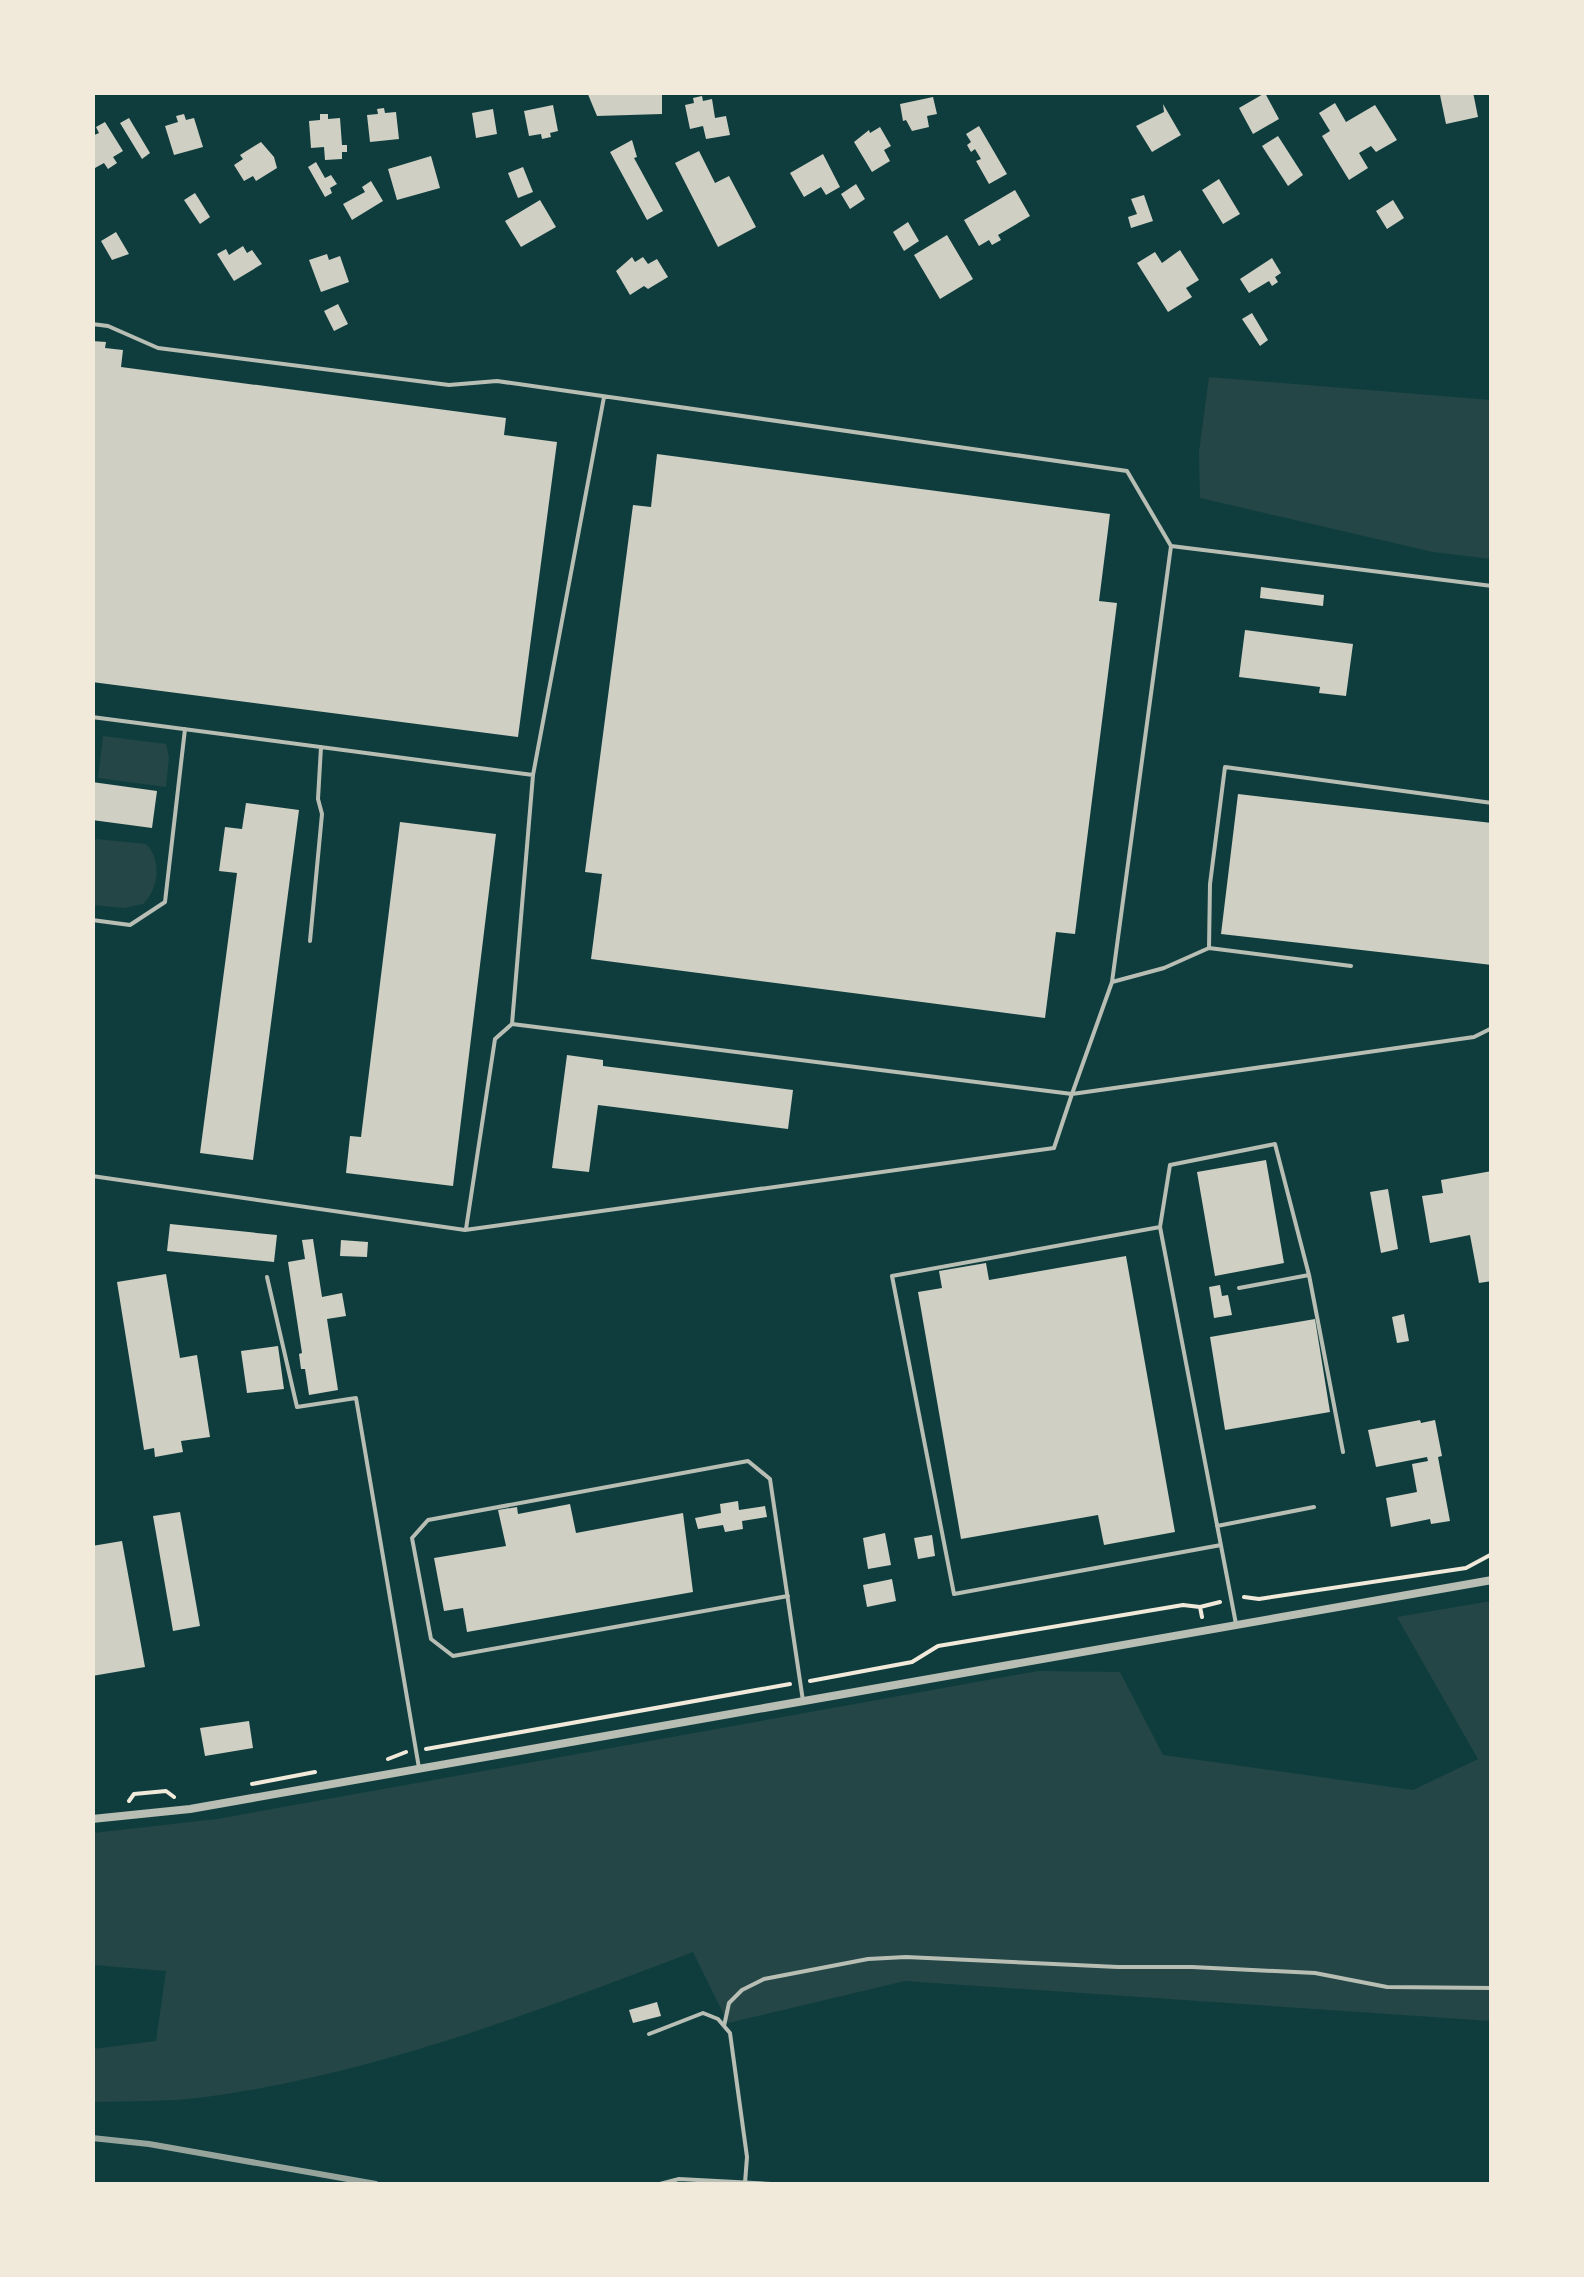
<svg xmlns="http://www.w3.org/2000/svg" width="1584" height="2277" font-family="Barlow,sans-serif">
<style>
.green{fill:#244646}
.building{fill:#cfcfc3}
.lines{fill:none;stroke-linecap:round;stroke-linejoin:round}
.path{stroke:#f1e9da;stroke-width:4}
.service{stroke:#b8beb3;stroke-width:4}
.minor{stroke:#b8beb3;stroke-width:8}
.rail{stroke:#97a49c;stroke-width:6}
</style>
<rect width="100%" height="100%" fill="#0f3d3e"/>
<!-- green -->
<path class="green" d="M1209,377L1491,400V559L1433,552L1200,498L1199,452Z
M103,736L166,744L169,757L166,787L98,778Z
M96,839L146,844C162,860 159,888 143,904L124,908L93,905V843Z
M1491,1601V2021L905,1981L728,2023L693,1952C535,2012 375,2074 206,2097C169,2102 130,2101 93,2102V2049L156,2041L166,1971L93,1965V1833L217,1819L1038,1671L1120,1672L1163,1755L1413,1790L1478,1759L1397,1617Z"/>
<!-- building -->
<path class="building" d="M587,92H662V114L597,116Z
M1450,92H1473L1478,117L1446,124L1440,95Z
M1265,93L1279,119L1253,134L1239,108Z
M702,96L703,101L712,99L715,118L726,116L730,135L706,139L703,126L690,129L685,105L694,103L693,98Z
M933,97L937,114L927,116L929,127L912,131L906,120L903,121L900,104Z
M1335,103L1346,122L1375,105L1397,140L1376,152L1371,146L1359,153L1368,168L1349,180L1322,136L1330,131L1319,113Z
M1163,104L1181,135L1152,152L1136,126L1164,112Z
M553,105L558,131L550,133L551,137L542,139L541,134L529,136L524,111Z
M384,108L385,113L396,112L399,139L370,142L367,115L378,114L377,109Z
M493,109L497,134L476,138L472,113Z
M184,114L186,120L194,118L203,147L174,155L165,126L178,122L176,116Z
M320,114H328V119L340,118L342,145H347V152H342V159L325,160L324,147L311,148L309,121L320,120Z
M129,118L150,153L142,159L120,123Z
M105,122L123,151L113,157L117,163L108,169L104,163L95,168L92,136L99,133L96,127Z
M979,126L1007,174L989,184L976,161L981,159L975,149L971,152L967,145L971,142L966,134Z
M880,127L891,146L884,150L890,161L872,172L854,142L869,130L870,133Z
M1278,136L1303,175L1288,186L1262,146Z
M632,140L637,157L634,158L663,211L647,220L610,152Z
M261,142L274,157L277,168L256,181L253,176L244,181L234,165L243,159L240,155Z
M699,151L715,183L729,176L756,227L718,247L675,163Z
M823,154L840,187L826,195L821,187L804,197L790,173Z
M431,156L440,188L397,200L388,169Z
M316,162L325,178L331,175L337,184L330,188L332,193L325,197L308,167Z
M523,167L533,192L518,198L508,173Z
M1219,179L1240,214L1223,224L1202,190Z
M371,181L383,201L352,220L343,204L365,192L362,187Z
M856,184L865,199L850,209L841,194Z
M1015,190L1030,216L998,235L1001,240L992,245L989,240L979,246L964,220Z
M195,193L210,217L200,224L184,200Z
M1144,195L1153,221L1131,228L1128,217L1137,214L1131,199Z
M540,200L556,227L521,247L505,221Z
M1393,200L1404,218L1387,229L1376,211Z
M908,222L919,241L904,251L893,232Z
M116,232L129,254L112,260L101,241Z
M947,235L973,279L940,299L914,255Z
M243,246L247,253L252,250L262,264L234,281L217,254L226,249L229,255Z
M1180,250L1199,280L1186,288L1192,297L1168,312L1137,263L1155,252L1162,263Z
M327,254L329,260L340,256L349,282L321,292L309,260Z
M632,257L635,262L643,257L648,264L657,259L668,277L648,289L644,286L630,295L616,271Z
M1272,258L1281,273L1275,277L1278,282L1272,286L1269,281L1249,293L1240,279Z
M338,304L348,324L334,331L324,311Z
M1252,313L1268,340L1260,346L1242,319Z
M92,341L106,342L105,348L123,350L121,367L506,418L504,435L557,442L518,737L92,682Z
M657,454L1110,514L1099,601L1117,603L1075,934L1056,932L1045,1018L591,959L602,874L585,872L633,505L651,507Z
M1261,587L1324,595L1323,606L1260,598Z
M1245,630L1353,644L1346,696L1319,693L1320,687L1239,677Z
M92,782L157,791L152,828L92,820Z
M1238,794L1492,823V965L1221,934Z
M246,803L299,810L253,1160L200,1153L237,873L219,871L225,827L242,829Z
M400,822L496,834L453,1186L346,1173L350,1136L361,1137Z
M567,1055L603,1060V1066L793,1090L788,1129L598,1105L589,1172L552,1168Z
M1266,1160L1284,1263L1215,1276L1197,1172Z
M1492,1171V1281L1479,1283L1470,1235L1430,1243L1422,1196L1443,1193L1441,1180Z
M1388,1189L1398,1249L1381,1253L1370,1192Z
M170,1224L277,1235L274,1262L167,1251Z
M313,1239L322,1297L342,1293L346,1316L327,1319L338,1390L309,1395L305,1369H301L299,1354L302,1353L288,1262L305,1259L302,1240Z
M341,1240L368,1242L367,1257L340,1256Z
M1126,1256L1175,1532L1104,1545L1098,1515L961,1539L918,1292L942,1288L939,1271L986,1263L989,1280Z
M166,1274L180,1358L197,1355L210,1437L181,1441L183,1452L155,1457L154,1448L144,1450L117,1282Z
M1220,1285L1222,1296L1228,1295L1232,1315L1214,1318L1209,1287Z
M1404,1314L1409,1341L1397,1343L1392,1317Z
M1315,1319L1330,1412L1225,1430L1210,1337Z
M278,1346L284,1389L247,1393L241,1351Z
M1420,1420L1421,1423L1435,1420L1442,1456L1438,1457L1450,1521L1431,1524L1430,1519L1391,1527L1386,1498L1417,1492L1412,1464L1428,1461L1427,1457L1376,1467L1368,1430Z
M738,1501L739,1510L765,1506L767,1517L742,1521L743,1529L725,1532L723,1525L698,1529L695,1518L721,1513L720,1504Z
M570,1504L576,1533L683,1513L693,1592L467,1632L463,1608L444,1611L434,1558L506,1546L498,1510L517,1507L518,1514Z
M180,1512L200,1626L173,1631L153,1516Z
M885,1533L891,1565L868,1569L863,1538Z
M932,1535L935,1556L918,1559L914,1538Z
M122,1541L145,1667L92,1676V1546Z
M892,1579L896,1601L867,1607L863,1585Z
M249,1721L253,1748L205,1756L200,1728Z
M657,2002L661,2016L633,2023L629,2010Z"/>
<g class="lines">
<!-- path -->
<path class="path" d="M1244,1597L1259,1599L1466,1568L1492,1554
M1202,1617L1200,1607L1220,1602
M810,1681L912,1662L938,1646L1183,1605L1200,1607
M426,1749L790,1684
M388,1759L406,1752
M252,1784L315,1772
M129,1801L134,1794L166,1791L174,1797"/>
<!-- service -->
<path class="service" d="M92,324L108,326L158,348L449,385L497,381L1127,471L1171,546L1112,982L1072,1094L512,1024L533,775L92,717
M1171,546L1492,586
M533,775L604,397
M92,920L130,925L165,902L185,729
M310,941L322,814L318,799L321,747
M1209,948L1210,884L1225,767L1492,803
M1112,982L1164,968L1209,948L1351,966
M92,1176L465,1230L1054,1148L1072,1094L1474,1037L1492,1028
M1160,1227L1170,1165L1275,1144L1309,1275L1343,1452
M466,1229L495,1039L512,1024
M267,1277L297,1407L356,1398L419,1768
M1239,1288L1309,1275
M1217,1526L1314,1507
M1221,1545L954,1594L892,1276L1160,1227L1236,1624
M788,1596L453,1656L431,1639L412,1538L428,1520L748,1461L770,1479L803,1701
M724,2026L729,2003L742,1990L764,1979L868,1959L906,1957L1118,1967H1192L1315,1973L1387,1987L1492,1988
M649,2034L703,2013L718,2019L730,2033L747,2157L745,2183
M660,2184L679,2179L771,2184"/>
<!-- minor -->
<path class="minor" d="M92,1819L190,1809L1492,1580"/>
<!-- rail -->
<path class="rail" d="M92,2138L149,2144L376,2184"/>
</g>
<!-- border -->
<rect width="1584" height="2277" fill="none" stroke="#f1e9da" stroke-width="190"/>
</svg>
